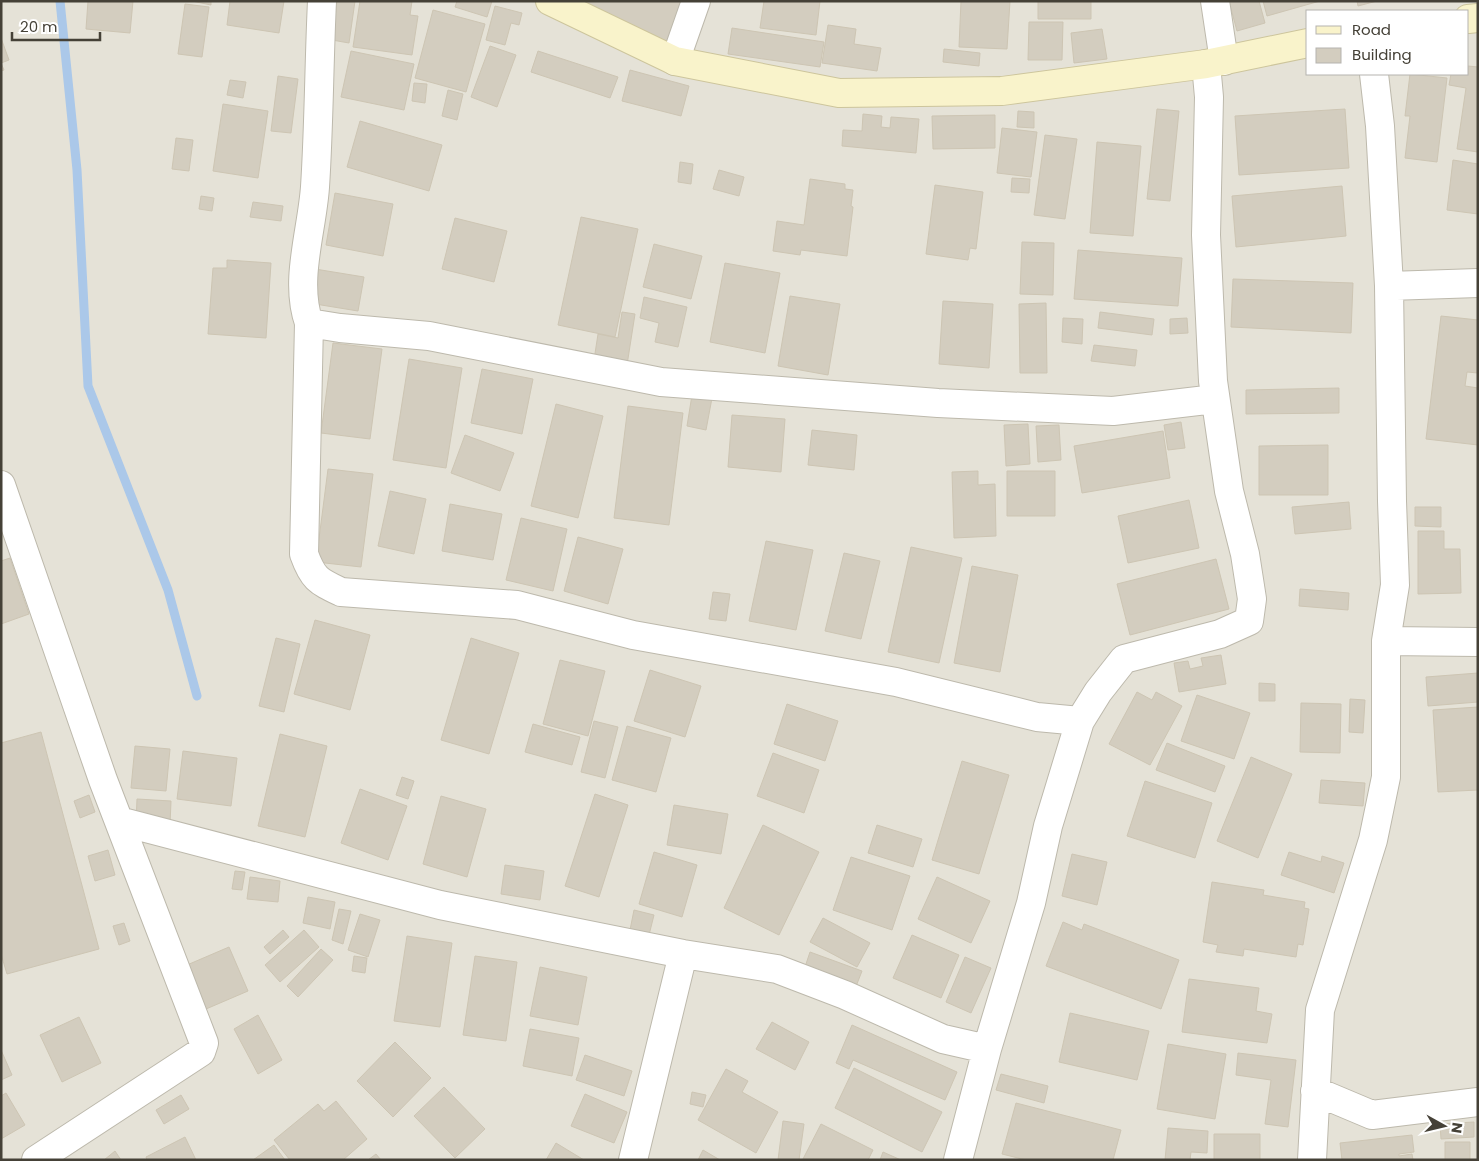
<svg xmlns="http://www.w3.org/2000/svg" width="1479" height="1161" font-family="Poppins,sans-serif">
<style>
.residential{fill:#e5e2d7;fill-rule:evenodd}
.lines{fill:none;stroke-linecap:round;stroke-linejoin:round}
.stream{stroke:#abc8e9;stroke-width:9}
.building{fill:#d3cdbf;stroke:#cdc5b3}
.street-casing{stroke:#bdb9ac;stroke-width:30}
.secondary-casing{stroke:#cdc59c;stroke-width:30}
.street{stroke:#fff;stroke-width:28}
.secondary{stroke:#f9f3cb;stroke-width:28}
</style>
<rect width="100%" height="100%" fill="#f2f0e8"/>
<!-- residential -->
<path class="residential" d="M1,1H1478V1160H1ZM1308,11H1468V74H1308Z"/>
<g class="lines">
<!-- stream -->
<path class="stream" d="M60,1L77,170L88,386L168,590L197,696"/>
</g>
<!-- building -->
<path class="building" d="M88,1H133L130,33L86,29Z
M192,1H211V5Z
M230,1H284L279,33L227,25Z
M337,1H355L349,43L332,40Z
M360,1H412L410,15L418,16L412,55L353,47Z
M457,1H492L487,17L455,7Z
M577,1H689L671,47Z
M764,1H820L816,35L760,28Z
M961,1H1010L1007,49L959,47Z
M1038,1H1091V19H1038Z
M1229,1H1259L1265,23L1237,31Z
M1263,1H1320L1267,16Z
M1357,1H1377L1358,6Z
M185,4L209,7L202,57L178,54Z
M495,6L522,13L519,25L511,23L505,45L486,40Z
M433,10L485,24L466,92L415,78Z
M1029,22H1063L1062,60H1028Z
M828,25L856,29L854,44L881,48L877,71L822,63Z
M732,28L824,42L820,67L728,54Z
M1102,29L1107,59L1074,63L1071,33Z
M1,38L9,60L1,63L4,70L1,71Z
M490,46L516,55L497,107L471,97Z
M944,49L980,53L979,66L943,62Z
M351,51L414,64L404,110L341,97Z
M538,51L618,77L610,98L531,72Z
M1468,66L1478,67V152L1457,149L1466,88L1449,85L1451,74H1468Z
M630,70L689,86L681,116L622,101Z
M1410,74L1447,78L1437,162L1405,158L1410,116H1405Z
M278,76L298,79L291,133L271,131Z
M230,80L246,82L243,98L227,95Z
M414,83L427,84L425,103L412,101Z
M448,90L463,94L457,120L442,116Z
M223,104L268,111L258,178L213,171Z
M1157,109L1179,111L1170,201L1147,199Z
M1345,109L1349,168L1239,175L1235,116Z
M1018,111L1034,112V128L1017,127Z
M863,114L882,116L881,127L890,128L891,117L919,119L916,153L842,146L843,130L862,131Z
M995,115V148L933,149L932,116Z
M360,121L442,145L429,191L347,167Z
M1002,128L1037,132L1031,177L997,173Z
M1045,135L1077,139L1065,219L1034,215Z
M176,138L193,140L189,171L172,169Z
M1097,142L1141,146L1133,236L1090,233Z
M1453,160L1478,164V214L1447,210Z
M680,162L693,164L691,184L678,182Z
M719,170L744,177L739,196L713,189Z
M1012,178L1030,179L1029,193L1011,192Z
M810,179L845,184V189L853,190L851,206L853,207L847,256L801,250L800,255L773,251L777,221L804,225Z
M935,185L983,192L976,249L970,248L968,260L926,254Z
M1342,186L1346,236L1236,247L1232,196Z
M335,193L393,204L383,256L326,245Z
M201,196L214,198L212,211L199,209Z
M253,202L283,206L281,221L250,217Z
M581,217L638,229L615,337L558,325Z
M455,218L507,231L494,282L442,269Z
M1022,242L1054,243L1053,295L1020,294Z
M654,244L702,256L691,299L643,287Z
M1078,250L1182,258L1178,306L1074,299Z
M227,260L271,263L266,338L208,334L213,268H227Z
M725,263L780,273L765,353L710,342Z
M315,269L364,277L358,311L309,303Z
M1233,279L1353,283L1351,333L1231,327Z
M790,296L840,304L828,375L778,366Z
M644,297L687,307L678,347L655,342L659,323L640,318Z
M943,301L993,304L989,368L939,364Z
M1046,303L1047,373H1020L1019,304Z
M622,312L635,314L627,365L594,360L598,334L618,338Z
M1100,312L1154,319L1152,335L1098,328Z
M1441,316L1478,320V373L1467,372L1465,386L1478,388V445L1426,439Z
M1063,318L1083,319L1082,344L1062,342Z
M1187,318L1188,333L1170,334V319Z
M333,343L382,349L370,439L321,433Z
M1094,345L1137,350L1135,366L1091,361Z
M409,359L462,368L446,468L393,460Z
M482,369L533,379L522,434L471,423Z
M1339,388V413L1246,414V390Z
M692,395L712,398L706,430L687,426Z
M556,404L603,416L578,518L531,506Z
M628,406L683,413L669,525L614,518Z
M732,415L785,419L781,472L728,467Z
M1181,422L1185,448L1168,450L1164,425Z
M1028,424L1030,464L1006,466L1004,425Z
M1059,425L1061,460L1038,462L1036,426Z
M812,430L857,435L854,470L808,465Z
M1163,431L1170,478L1082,493L1074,446Z
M465,435L514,453L500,491L451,473Z
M1328,445V495H1259V446Z
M328,469L373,474L361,567L316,562Z
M978,471V485L995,484L996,536L954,538L952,472Z
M1007,471H1055V516H1007Z
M390,491L426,499L414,554L378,546Z
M1189,500L1199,548L1128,563L1118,516Z
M1349,502L1351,529L1295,534L1292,507Z
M450,504L502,514L493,560L442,551Z
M1415,507H1441V527L1415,526Z
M521,518L567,529L553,591L506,580Z
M1418,531H1444V549H1460L1461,593L1418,594Z
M578,537L623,549L608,604L564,591Z
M766,541L813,550L796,630L749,621Z
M911,547L962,558L939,663L888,652Z
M844,553L880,561L861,639L825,631Z
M10,558L29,614L1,624V561Z
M1216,559L1229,609L1130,635L1117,584Z
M972,566L1018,575L1000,672L954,663Z
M1300,589L1349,593L1348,610L1299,606Z
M713,592L730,594L726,621L709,619Z
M315,620L370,635L350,710L294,694Z
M276,638L300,644L284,712L259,706Z
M471,638L519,653L489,754L441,740Z
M1221,655L1226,684L1179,692L1174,663L1188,661L1190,669L1203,666L1201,658Z
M560,660L605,671L588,736L543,724Z
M650,670L701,686L685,737L634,721Z
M1478,673V702L1428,706L1426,677Z
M1259,683L1275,684V701H1259Z
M1137,692L1152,700L1156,692L1182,706L1150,765L1109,744Z
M1197,695L1250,713L1234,759L1181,741Z
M1350,699L1365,700L1363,733L1349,732Z
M1301,703L1341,704L1340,753L1300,752Z
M787,704L838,721L825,761L774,744Z
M1478,707V790L1438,792L1433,710Z
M594,721L618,727L605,778L581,772Z
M533,724L580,737L572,765L525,752Z
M627,726L671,738L656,792L612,780Z
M41,732L99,949L7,974L1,954V743Z
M280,734L327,746L305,837L258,826Z
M1167,743L1225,766L1215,792L1156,770Z
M135,746L170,749L166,791L131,788Z
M183,751L237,758L231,806L177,799Z
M773,753L819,770L804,813L757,796Z
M1251,757L1292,774L1258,858L1217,841Z
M962,761L1009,775L979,874L932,860Z
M402,777L414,781L408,799L396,795Z
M1321,780L1365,783L1363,806L1319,803Z
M1145,781L1212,803L1195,858L1127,836Z
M360,789L407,806L388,860L341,843Z
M595,794L628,805L599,897L565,886Z
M89,795L95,812L80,818L74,801Z
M441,796L486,809L467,877L423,864Z
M137,799L171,801L170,825L136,823Z
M674,805L728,814L721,854L667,845Z
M763,825L819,852L779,935L724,908Z
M877,825L922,839L913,867L868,853Z
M108,850L115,875L95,881L88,856Z
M654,852L697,865L682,917L639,904Z
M1289,852L1321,862L1322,856L1344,863L1334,893L1281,875Z
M1072,854L1107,862L1097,905L1062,896Z
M851,857L910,876L892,930L833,910Z
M505,865L544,871L540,900L501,894Z
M235,871L245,872L242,890L232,889Z
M250,877L280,881L278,902L247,899Z
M937,877L990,901L971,943L918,919Z
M1212,882L1264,890L1263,895L1305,902L1304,908L1309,909L1303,945L1298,944L1296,957L1244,949L1243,956L1216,952L1218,945L1203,942Z
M308,897L335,902L330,929L303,923Z
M339,909L351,911L343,944L332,940Z
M634,910L654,915L649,935L630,930Z
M360,914L380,920L368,957L348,950Z
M823,918L870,943L857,967L810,942Z
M1063,922L1082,930L1084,924L1179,960L1161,1009L1046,966Z
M124,923L130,941L119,945L113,926Z
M283,930L289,937L270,954L264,947Z
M304,930L319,947L280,982L265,965Z
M912,935L959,955L941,998L893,978Z
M407,936L452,943L440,1027L394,1021Z
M229,947L248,991L206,1009L187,965Z
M321,949L333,960L298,997L287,986Z
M810,952L862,971L855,989L804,970Z
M354,956L367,958L365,973L352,971Z
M475,956L517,962L506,1041L463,1035Z
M965,957L991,968L971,1013L946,1002Z
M540,967L587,977L578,1025L530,1016Z
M1189,979L1259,988L1256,1011L1272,1014L1267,1043L1182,1032Z
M1070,1013L1149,1031L1137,1080L1059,1062Z
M258,1015L282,1060L258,1074L234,1029Z
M79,1017L101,1063L62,1082L40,1035Z
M772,1022L809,1042L795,1070L756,1049Z
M852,1025L957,1072L945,1100L853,1060L849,1069L836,1063Z
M530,1029L579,1038L572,1076L523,1066Z
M395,1042L431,1078L393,1117L357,1081Z
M1168,1044L1226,1054L1215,1119L1157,1109Z
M1,1050L12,1075L1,1080Z
M1238,1053L1296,1060L1288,1127L1265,1124L1271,1080L1236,1075Z
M585,1055L632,1071L624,1096L576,1080Z
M854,1068L942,1112L922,1152L835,1108Z
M726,1069L748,1081L742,1092L778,1112L756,1153L698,1120Z
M1001,1074L1048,1086L1044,1103L996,1090Z
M444,1087L485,1129L455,1158L414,1116Z
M692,1092L706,1095L703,1107L690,1104Z
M6,1093L25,1125L1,1139V1096Z
M585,1094L627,1112L614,1143L571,1126Z
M181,1095L189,1109L164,1124L156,1110Z
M336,1101L367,1139L343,1160H290L274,1140L318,1104L324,1111Z
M1016,1103L1121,1130L1113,1160H1026L1002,1154Z
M783,1121L804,1124L799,1160H778Z
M1474,1122V1137L1441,1139L1440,1124Z
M821,1124L873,1150L868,1160L803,1159Z
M1168,1128L1208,1131L1207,1153L1191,1152L1190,1160H1165Z
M1214,1134H1260V1160H1214Z
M1412,1135L1414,1152L1399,1154V1156L1412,1154L1413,1160H1342L1340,1143Z
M185,1137L196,1160H147L146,1157Z
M1445,1142H1470V1160H1445Z
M556,1143L584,1160H546Z
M274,1145L285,1160H253Z
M703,1150L720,1160H698Z
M115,1151L121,1160H104Z
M883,1152L901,1160H880Z
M376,1154L381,1160H368Z"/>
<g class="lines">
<!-- street casing -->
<g class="street-casing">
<path id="street" d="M322,1C319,63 319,126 315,187C312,231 294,281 309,323L304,554C313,579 318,581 341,592L517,605L633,635L896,682L1037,717L1080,721
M1215,1L1224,61
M675,61L696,1
M1389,286L1478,283
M309,323L340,328L429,336L661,382L938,403L1113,411L1215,399
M1,485L103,780L204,1043L201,1052L36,1160
M1386,641L1478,642
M119,821L440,905L683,954L777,969L845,995L943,1039L987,1049
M1315,1091L1372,1115L1478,1102
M633,1160L683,954
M958,1160L987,1049L1031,903L1048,826L1080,721L1098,692L1124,659L1220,634L1249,621L1252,599L1245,554L1229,491L1213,381L1206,235L1209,97L1206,64
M1312,1160L1320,1010L1373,840L1386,777V641L1395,585L1392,501L1389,286L1380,126L1374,74"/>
</g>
<!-- secondary casing -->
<g class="secondary-casing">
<path id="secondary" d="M550,1L675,61L839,93L1002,91L1206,64L1308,43
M1468,19L1478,18"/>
</g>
<!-- street -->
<use href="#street" class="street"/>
<!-- secondary -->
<use href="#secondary" class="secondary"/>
</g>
<!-- border -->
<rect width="1479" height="1161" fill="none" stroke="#454137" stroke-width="5"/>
<!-- legend -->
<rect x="1306" y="10" width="162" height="65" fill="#ffffff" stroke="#b5b3af"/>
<rect x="1316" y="26" width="25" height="8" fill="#f9f3cb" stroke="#b5b3af"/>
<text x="1352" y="35" font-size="15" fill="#454137">Road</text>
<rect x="1316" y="48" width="25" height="15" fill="#d3cdbf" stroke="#b5b3af"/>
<text x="1352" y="60" font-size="15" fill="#454137">Building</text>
<!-- north arrow -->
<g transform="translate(1444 1126) rotate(98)" stroke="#ffffff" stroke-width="4" paint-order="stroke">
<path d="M0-4L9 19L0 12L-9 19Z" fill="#454137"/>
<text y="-8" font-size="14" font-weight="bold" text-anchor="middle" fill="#454137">N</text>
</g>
<!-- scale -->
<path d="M12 32v8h88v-8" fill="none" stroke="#454137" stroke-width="2.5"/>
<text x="20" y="32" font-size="15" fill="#454137" stroke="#ffffff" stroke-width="4" paint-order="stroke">20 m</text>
</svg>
